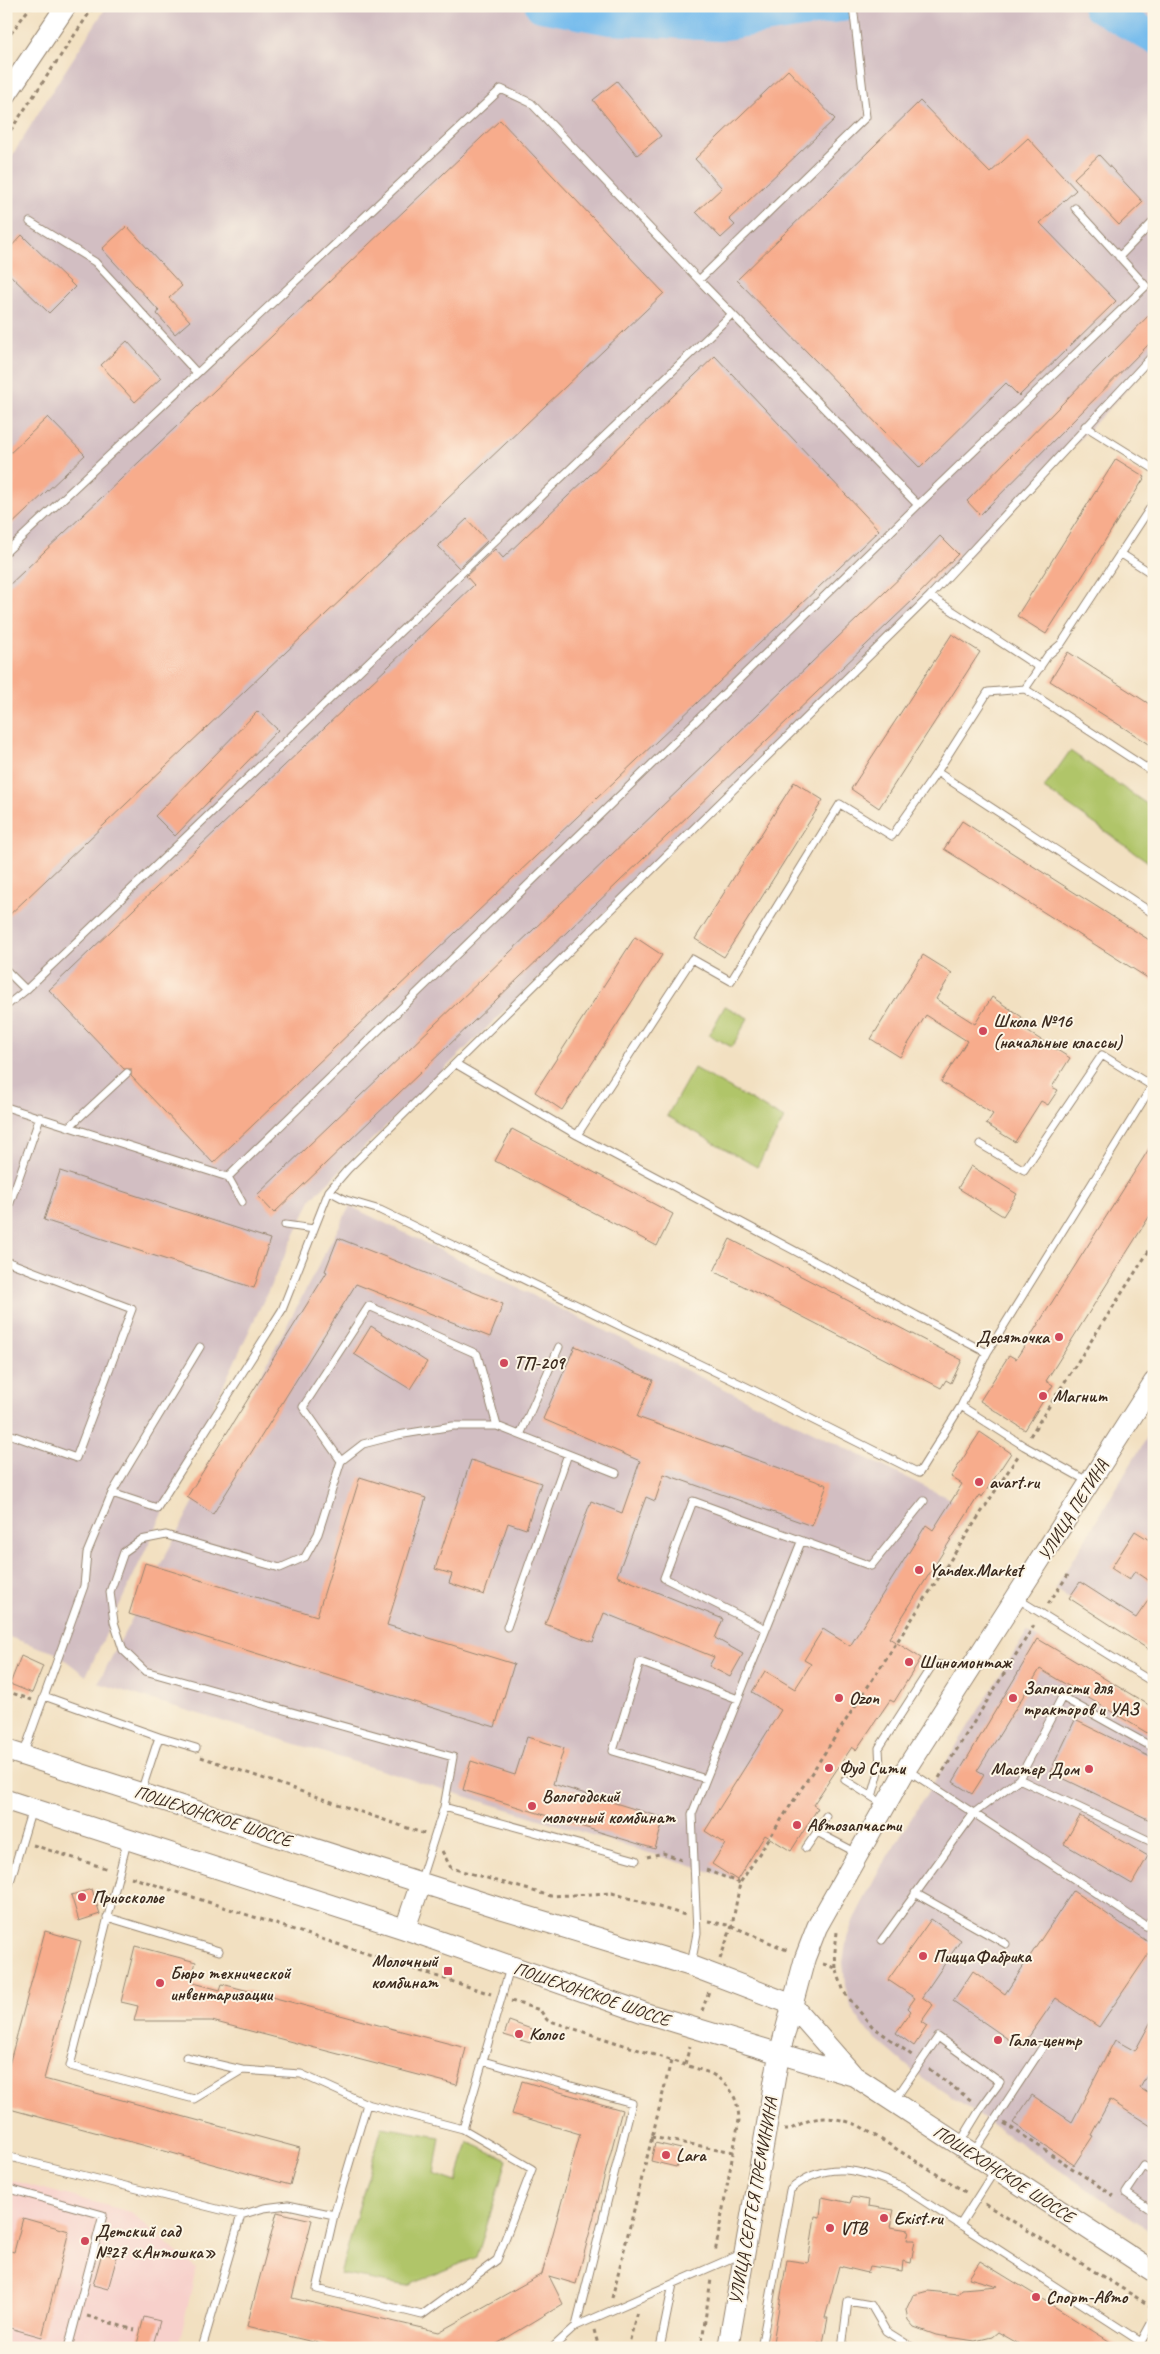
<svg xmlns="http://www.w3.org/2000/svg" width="1160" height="2354" font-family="Caveat,sans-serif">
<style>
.built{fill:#f7d0cb}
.industrial{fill:#d2bec2}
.green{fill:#b0c569;stroke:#767844}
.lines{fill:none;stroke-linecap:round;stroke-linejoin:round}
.river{stroke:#76bced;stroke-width:32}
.building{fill:#f7ac8c}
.lane-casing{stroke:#968570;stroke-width:9}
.secondary-casing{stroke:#968570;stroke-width:22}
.path{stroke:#968570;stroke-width:3;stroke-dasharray:4 4;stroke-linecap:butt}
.lane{stroke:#fff;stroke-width:7}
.secondary{stroke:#fff;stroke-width:20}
.poi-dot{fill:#d1495b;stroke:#fcf5e5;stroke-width:2}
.labels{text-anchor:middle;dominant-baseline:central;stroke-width:4;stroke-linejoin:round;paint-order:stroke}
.poi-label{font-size:18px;font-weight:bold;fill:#3b2a1e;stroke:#fcf5e5;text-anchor:start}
.street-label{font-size:18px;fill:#3b2a1e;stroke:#fcf5e5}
</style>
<rect width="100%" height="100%" fill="#fcf5e5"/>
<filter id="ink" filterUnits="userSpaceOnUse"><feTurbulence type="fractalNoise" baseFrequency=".02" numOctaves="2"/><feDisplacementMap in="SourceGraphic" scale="10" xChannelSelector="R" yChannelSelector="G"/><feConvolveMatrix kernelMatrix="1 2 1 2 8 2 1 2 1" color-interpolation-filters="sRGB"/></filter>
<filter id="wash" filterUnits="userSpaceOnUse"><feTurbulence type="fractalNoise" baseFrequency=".0096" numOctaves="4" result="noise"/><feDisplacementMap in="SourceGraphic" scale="20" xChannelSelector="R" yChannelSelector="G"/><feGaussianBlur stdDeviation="1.12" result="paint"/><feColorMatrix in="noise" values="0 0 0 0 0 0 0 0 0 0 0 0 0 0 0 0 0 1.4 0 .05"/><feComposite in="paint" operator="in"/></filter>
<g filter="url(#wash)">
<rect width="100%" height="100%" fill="#f2e0c1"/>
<!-- built -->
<path class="built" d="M6,2179L131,2212L196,2269L178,2348H6Z"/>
<!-- industrial -->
<path class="industrial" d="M107,6H1154V361L933,594L312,1198L86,1676L56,1653L6,1636V166L45,102Z
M350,1206L952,1500L970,1511L737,1880L98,1683Z
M1154,1426V1653L1055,1589Z
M1027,1632L1154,1708V2234L913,2071L868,2032L852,2009L845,1986L843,1962L847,1938L854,1919L881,1867Z"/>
<!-- green -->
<path class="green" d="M1070,751L1154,809V866L1044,788Z
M725,1006L748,1018L732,1047L709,1035Z
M694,1068L784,1119L757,1167L667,1116Z
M382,2127L440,2137L434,2174L457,2182L468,2142L507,2160L477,2257L407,2286L340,2274Z"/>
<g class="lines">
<!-- river -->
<path class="river" d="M541,6L610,19L719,25L840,6
M1098,6L1154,38"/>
</g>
<g id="blocks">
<!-- building -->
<path class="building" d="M788,70L835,119L729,219L735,225L721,238L696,212L722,188L695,159Z
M617,81L661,136L637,155L593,100Z
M920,101L990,173L1028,138L1076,190L1040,223L1116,301L1019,396L1006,383L920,468L737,280Z
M500,120L664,293L6,918V588Z
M1099,155L1143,202L1119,225L1074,178Z
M127,226L182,286L169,298L190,321L175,334L157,314L159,311L102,249Z
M22,235L75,287L49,313L6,271V252Z
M1154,310V339L980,515L967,501Z
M127,341L161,378L135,402L101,365Z
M715,356L879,530L213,1163L131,1076V1069H124L49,990L474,585L466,576L495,549L503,558Z
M48,417L85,455L6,530V457Z
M1116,459L1145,477L1046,634L1017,616Z
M467,519L487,541L459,568L438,546Z
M940,536L958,554L914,599L274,1213L257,1195L910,568Z
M952,634L980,652L879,808L851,789Z
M1068,652L1154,707V747L1050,681Z
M258,711L278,730L175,836L155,816Z
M794,782L823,800L724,957L695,939Z
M962,821L1154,943V982L944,849Z
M635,937L662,955L562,1110L535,1092Z
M923,955L952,973L936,999L975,1024L992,997L1022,1017L1017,1025L1070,1058L1052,1087L1058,1090L1048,1105L1041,1101L1015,1142L986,1124L993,1114L941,1082L967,1041L926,1015L900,1057L871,1039Z
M512,1129L673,1214L657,1246L495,1161Z
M1154,1141V1209L1046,1381L1053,1385L1025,1430L980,1401L1009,1355L1016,1359Z
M971,1166L1017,1194L1003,1216L958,1188Z
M60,1171L270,1239L254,1288L44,1220Z
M338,1238L503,1304L490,1337L356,1284L213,1514L187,1497L327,1272L325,1271Z
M730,1239L962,1360L951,1383L946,1380L941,1388L714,1271Z
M371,1326L427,1362L410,1389L354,1354Z
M575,1346L653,1380L637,1417L827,1485L812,1526L664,1474L655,1501L646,1497L617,1576L723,1619L715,1638L743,1654L730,1677L709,1666L714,1657L604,1613L593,1642L545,1624L591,1501L622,1513L640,1461L543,1419Z
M980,1432L1011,1453L982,1497L979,1495L889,1638L921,1658L894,1702L890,1700L856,1750L852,1747L813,1805L818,1808L791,1851L765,1835L737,1880L712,1864L725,1844L705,1831L781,1710L752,1692L765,1671L795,1689L811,1664L804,1660L823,1629L850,1646L926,1525L933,1530L962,1484L951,1477Z
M471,1460L541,1483L526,1529L508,1523L484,1595L449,1583L452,1574L435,1569Z
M360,1477L426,1498L387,1625L514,1664L495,1727L129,1614L145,1563L317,1616Z
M1135,1531L1154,1543V1584L1135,1571L1129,1580L1111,1568Z
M1080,1582L1136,1618L1154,1592V1653L1069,1598Z
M1038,1639L1154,1708V1737L1040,1669L977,1771L984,1775L972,1794L953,1782Z
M21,1656L43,1666L32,1693L10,1684Z
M1075,1720L1154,1759V1822L1050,1772Z
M527,1737L564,1748L553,1784L664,1818L655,1849L463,1790L471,1761L515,1775Z
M1080,1816L1148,1856L1132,1884L1064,1844Z
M92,1889L100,1914L79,1921L71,1895Z
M1073,1891L1154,1946L1099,2027L1056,1998L1021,2048L953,2001L973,1971L1005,1994Z
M931,1919L961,1940L922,1997L933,2005L921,2022L927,2026L914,2046L896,2033L911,2011L908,2008L915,1998L888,1980Z
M45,1931L81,1941L44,2079L300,2148L290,2185L6,2108V2076Z
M135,1946L196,1962L190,1982L220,1990L222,1984L466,2048L457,2085L212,2021H134L138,2006L121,2002Z
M1154,2016V2063L1140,2088L1154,2097V2128L1110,2100L1091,2135L1093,2136L1074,2165L1013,2123L1032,2095L1072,2122L1115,2040L1135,2051Z
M509,2021L534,2030L530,2043L504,2035Z
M522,2081L622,2110L576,2284L549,2276L563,2304L490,2348H338L247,2326L277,2212L312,2220L292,2298L439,2332L542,2274L580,2134L512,2114Z
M655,2143L681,2149L676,2167L651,2161Z
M822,2197L850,2203L852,2197L869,2200L868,2206L894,2210L890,2227L909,2230L907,2240H915L911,2263L903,2261L902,2271L870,2266L868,2273L839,2266L825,2318H828L823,2343L818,2342L817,2348H772L787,2260L808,2263L815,2216L820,2217Z
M23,2218L69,2231L42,2337L6,2327V2250L14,2252Z
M102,2253L117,2257L108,2289L93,2285Z
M980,2261L1047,2302L1120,2348H1026L998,2332L992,2337L975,2341L936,2335L914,2327L908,2320L906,2310L913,2295L928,2291L958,2294L962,2289L998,2286L969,2278Z
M144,2317L160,2321L152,2348H136Z"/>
</g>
</g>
<g filter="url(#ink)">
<use href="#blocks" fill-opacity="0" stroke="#968570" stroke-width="1"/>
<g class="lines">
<!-- lane casing -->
<g class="lane-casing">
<path id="lane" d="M853,6L866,117L699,280L918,505L1146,286L1075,208
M30,222L95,262L197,373
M1119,257L1154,221
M1154,354L930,596L348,1169L329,1191L346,1200L380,1210L755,1391L919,1473L961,1406L987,1353L577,1135L692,959L731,981L840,804L892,836L937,772L1154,914
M1085,426L1154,469
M6,552L501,89L531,103L699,280
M1120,553L1154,575
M930,596L1040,668
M1025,689L1048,655L1061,644L1154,502
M937,772L988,692L1025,689L1154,773
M6,970L26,990L732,314
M6,1006L26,990
M456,1064L577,1135
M6,1107L228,1177L242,1202
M69,1127L127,1073
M980,1144L1024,1170L1102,1055L1152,1086
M228,1177L918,505
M6,1214L40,1117
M285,1225L314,1229
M6,1261L132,1309L76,1458L6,1433
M987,1353L1154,1083
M961,1406L1024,1446L1089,1482
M520,1435L559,1347
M341,1461L303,1407L369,1306L477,1354L497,1426
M112,1493L200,1347
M1018,1599L1154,1683
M507,1627L568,1454
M766,1629L664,1578L693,1501L871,1566L924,1501
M44,1696L159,1737L141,1792
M159,1737L196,1748
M23,1755L84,1586L87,1553L112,1493L157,1508L282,1310L329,1191
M906,1769L1146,1926L1154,1916
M706,1779L613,1751L640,1662L738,1699
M1019,1779L1154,1843
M845,1780L885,1805
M872,1797L880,1768L879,1748L933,1664L968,1668
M444,1807L453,1757L145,1671L123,1650L114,1622L110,1592L124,1552L141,1540L166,1535L280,1568L305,1557L318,1534L341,1461L363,1444L398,1435L453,1426H497L616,1473
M826,1816L817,1832L857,1853
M127,1842L70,2066L194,2099L242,2070L301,2074L367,2104L463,2129L510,1968
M806,1848L817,1832
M421,1879L444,1807L636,1860
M915,1893L1006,1944
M6,1895L32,1809
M107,1917L219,1951
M882,1940L974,1813L1019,1779L1062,1697L1154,1748
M691,1965L697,1933L692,1814L801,1542
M186,2057L242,2070
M483,2061L632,2103L576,2326
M894,2101L938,2037L1000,2082L981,2108L959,2144
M367,2104L334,2215L317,2289L422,2315L497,2260L532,2169L463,2129
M973,2153L1046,2042
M6,2156L241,2215L202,2348
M1154,2172L1144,2166L1126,2193L1154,2212
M6,2188L103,2215L68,2348
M241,2215L264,2208L288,2205L334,2215
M960,2225L995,2170
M552,2348L576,2326L741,2254
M660,2348L673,2284
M761,2348L790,2190C826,2158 862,2170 902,2187L1141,2342
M842,2348L848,2301L871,2305L886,2331L913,2348
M1140,2348L1141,2342L1154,2318"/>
</g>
<!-- secondary casing -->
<g class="secondary-casing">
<path id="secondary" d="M6,95L66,6
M6,1750L500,1908L691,1966L791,2004L854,2076L1154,2272
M6,1800L405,1929L645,2013L854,2076
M405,1929L421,1882
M728,2348L779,2055L805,1958L817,1927L906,1769L1154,1382"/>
</g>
<!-- path -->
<path class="path" d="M6,40L31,6
M6,137L94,6
M1030,1436L1154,1243
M1048,1604L1068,1575
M6,1691L32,1700
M201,1757L425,1834
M939,1778L1035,1624
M33,1845L108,1869
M442,1851L451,1868L551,1896L612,1893L685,1915
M647,1857L663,1853L684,1861
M706,1870L740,1883
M131,1877L491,1994
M708,1921L732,1926L789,1951
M720,1959L732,1926L740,1883L1018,1456
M823,1964L836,1968L844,1992L860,2012L872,2026L913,2056
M836,1968L835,1951L837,1932
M511,2001L540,2010L547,2020L710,2073C730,2084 738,2097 739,2120L715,2253
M702,2011L709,1991
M685,2064L690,2046
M929,2069L972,2101
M1004,2123L1114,2196
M784,2130H789C815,2115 829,2115 858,2125L967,2193
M651,2137L734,2152
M985,2204L1152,2307
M612,2298L671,2061
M87,2316L135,2330
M594,2330L599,2348
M628,2348L637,2311
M701,2348L711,2279"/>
<!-- lane -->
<use href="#lane" class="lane"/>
<!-- secondary -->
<use href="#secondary" class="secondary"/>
</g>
</g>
<!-- markers -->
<g class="poi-dot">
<circle cx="983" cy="1031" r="5"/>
<circle cx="1059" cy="1337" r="5"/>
<circle cx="504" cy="1363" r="5"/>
<circle cx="1043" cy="1396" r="5"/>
<circle cx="979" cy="1482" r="5"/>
<circle cx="919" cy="1570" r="5"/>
<circle cx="909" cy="1662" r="5"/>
<circle cx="839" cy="1698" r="5"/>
<circle cx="1013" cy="1698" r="5"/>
<circle cx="829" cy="1768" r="5"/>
<circle cx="1089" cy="1769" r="5"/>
<circle cx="532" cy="1806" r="5"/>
<circle cx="797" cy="1825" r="5"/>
<circle cx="82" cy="1897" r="5"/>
<circle cx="923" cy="1956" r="5"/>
<rect x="443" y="1966" width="10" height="10" rx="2.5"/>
<circle cx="160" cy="1983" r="5"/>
<circle cx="519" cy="2034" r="5"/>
<circle cx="998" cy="2040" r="5"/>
<circle cx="666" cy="2155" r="5"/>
<circle cx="884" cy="2218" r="5"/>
<circle cx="830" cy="2228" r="5"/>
<circle cx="85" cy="2241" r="5"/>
<circle cx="1036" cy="2297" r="5"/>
</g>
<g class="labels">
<!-- poi labels -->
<g class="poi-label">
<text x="993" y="1021">Школа №16<tspan x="993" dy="21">(начальные классы)</tspan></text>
<text x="1049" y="1337" text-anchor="end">Десяточка</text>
<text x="514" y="1363">ТП-209</text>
<text x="1053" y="1396">Магнит</text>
<text x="989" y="1482">avart.ru</text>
<text x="929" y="1570">Yandex.Market</text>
<text x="919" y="1662">Шиномонтаж</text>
<text x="1023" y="1688">Запчасти для<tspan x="1023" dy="21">тракторов и УАЗ</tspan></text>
<text x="849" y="1698">Ozon</text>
<text x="839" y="1768">Фуд Сити</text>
<text x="1079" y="1769" text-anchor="end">Мастер Дом</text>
<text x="542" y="1796">Вологодский<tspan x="542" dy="21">молочный комбинат</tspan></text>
<text x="807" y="1825">Автозапчасти</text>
<text x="92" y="1897">Приосколье</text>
<text x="933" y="1956">ПиццаФабрика</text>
<text x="438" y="1961" text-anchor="end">Молочный<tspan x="438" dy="21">комбинат</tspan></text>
<text x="170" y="1973">Бюро технической<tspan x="170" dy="21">инвентаризации</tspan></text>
<text x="529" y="2034">Колос</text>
<text x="1008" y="2040">Гала-центр</text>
<text x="676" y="2155">Lara</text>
<text x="894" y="2218">Exist.ru</text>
<text x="840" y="2228">VTB</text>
<text x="95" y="2231">Детский сад<tspan x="95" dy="21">№27 «Антошка»</tspan></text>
<text x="1046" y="2297">Спорт-Авто</text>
</g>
<!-- street labels -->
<g class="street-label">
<text transform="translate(1073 1510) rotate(-58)">УЛИЦА ПЕТИНА</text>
<text transform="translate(213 1816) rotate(18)">ПОШЕХОНСКОЕ ШОССЕ</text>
<text transform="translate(592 1994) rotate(19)">ПОШЕХОНСКОЕ ШОССЕ</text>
<text transform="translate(1004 2174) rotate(33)">ПОШЕХОНСКОЕ ШОССЕ</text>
<text transform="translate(753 2201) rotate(-80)">УЛИЦА СЕРГЕЯ ПРЕМИНИНА</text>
</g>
</g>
<!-- margin -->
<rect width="1160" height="2354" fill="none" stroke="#fcf5e5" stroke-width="25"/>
</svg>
